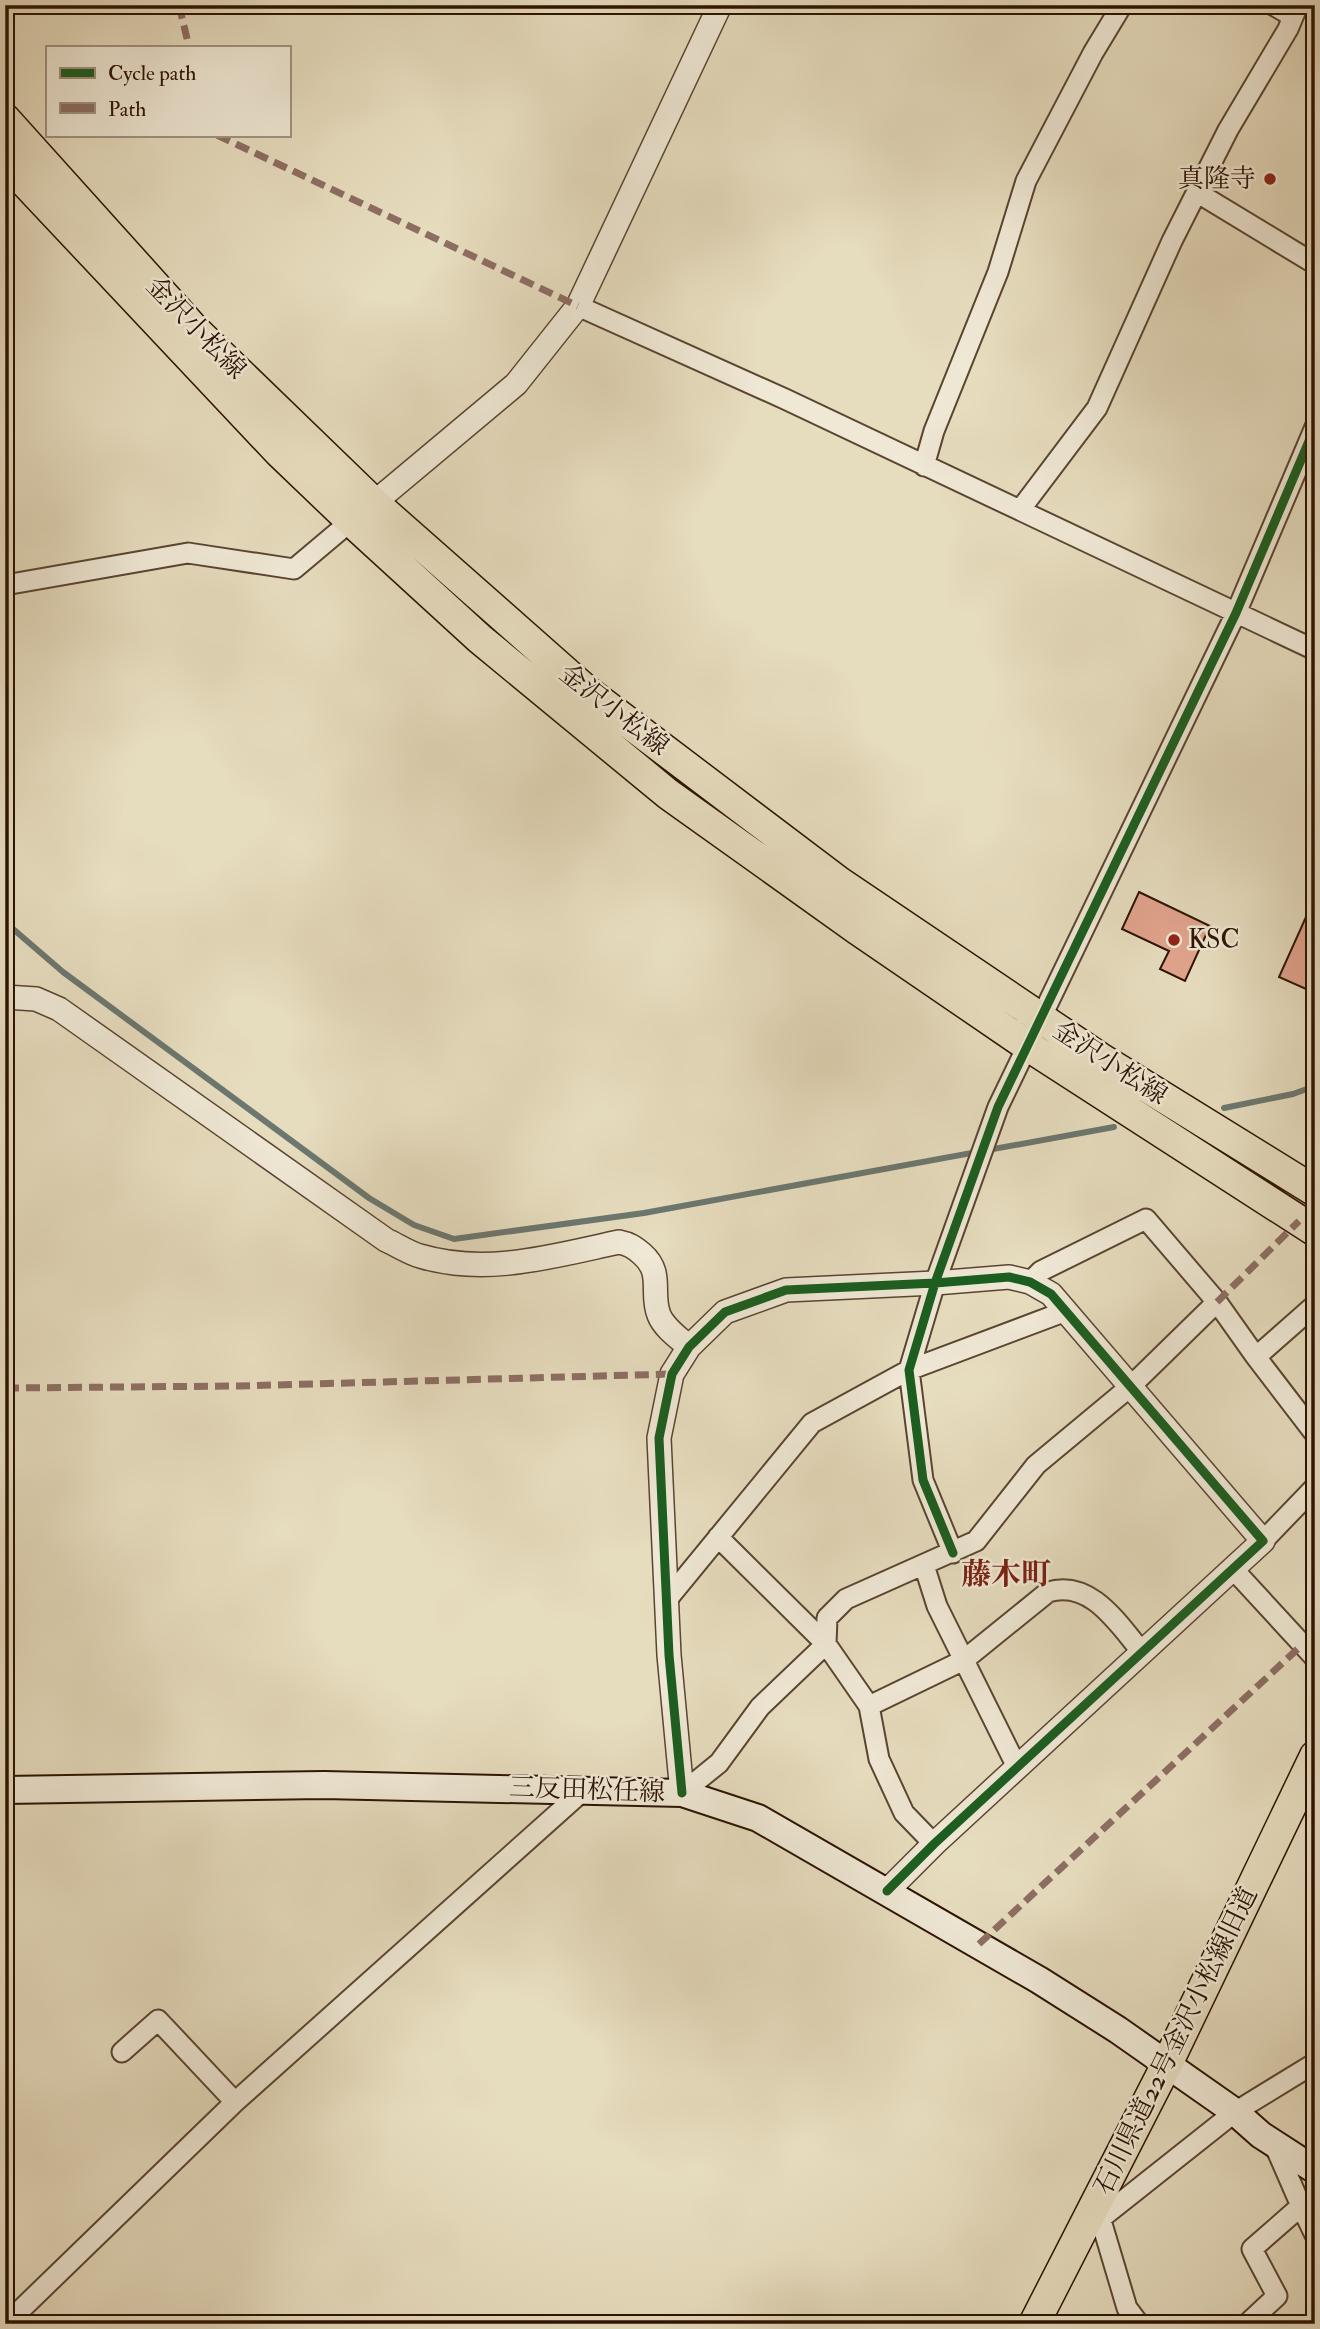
<svg xmlns="http://www.w3.org/2000/svg" width="1320" height="2329" font-family="'IM FELL Double Pica','Noto Serif JP',serif">
<style>
.lines{fill:none;stroke-linecap:round;stroke-linejoin:round}
.stream{stroke:#6c776f;stroke-width:6}
.building{fill:#e1a38d;stroke:#2c1302;stroke-width:2}
.minor-casing{stroke:#5a4531;stroke-width:23}
.tertiary-casing{stroke:#5a4531;stroke-width:26}
.secondary-casing{stroke:#2c1302;stroke-width:30}
.primary-casing{stroke:#2c1302;stroke-width:33}
.minor{stroke:#efe8d5;stroke-width:19}
.tertiary{stroke:#efe8d5;stroke-width:23}
.secondary{stroke:#efe8d5;stroke-width:26}
.primary{stroke:#e6dcbe;stroke-width:30}
.quiet{stroke:#8d6e63;stroke-width:7;stroke-dasharray:14 7;stroke-linecap:butt}
.cycleway-casing{stroke:#efe8d5;stroke-width:13}
.cycleway{stroke:#1b5e20;stroke-width:9}
.poi-dot{fill:#8f2418;stroke:#efe8d5;stroke-width:2.5}
.labels{text-anchor:middle;dominant-baseline:central;stroke-width:5;stroke-linejoin:round;paint-order:stroke}
.poi-label{font-size:26px;fill:#2c1302;stroke:#efe8d5;text-anchor:end}
.street-label{font-size:26px;fill:#2c1302;stroke:#efe8d5}
.quarter-label{font-size:30px;font-weight:bold;fill:#7a1f14;stroke:#efe8d5}
</style>
<rect width="100%" height="100%" fill="#e6dcbe"/>
<filter id="stains"><feTurbulence type="fractalNoise" baseFrequency=".00286" numOctaves="4"/><feColorMatrix values="0 0 0 0 .2 0 0 0 0 .09 0 0 0 0 .02 0 0 0 .5 -.17"/></filter>
<radialGradient id="worn" r=".72"><stop offset=".6" stop-color="#630" stop-opacity="0"/><stop offset="1" stop-color="#630" stop-opacity=".3"/></radialGradient>
<g class="lines">
<!-- stream -->
<path class="stream" d="M5,922L63,972L369,1198L414,1225L454,1239L644,1213L1114,1127
M1224,1108L1293,1094L1315,1086"/>
</g>
<!-- building -->
<path class="building" d="M1139,892L1210,926L1185,981L1160,969L1169,951L1122,929Z
M1315,897V993L1279,977Z"/>
<g class="lines">
<!-- minor casing -->
<g class="minor-casing">
<path id="minor" d="M1273,5L1292,16
M1198,193L1315,264
M578,306L785,399L1315,650
M924,466L934,431L998,272L1026,181L1093,53L1122,5
M1020,510L1097,408L1172,241L1228,130L1288,29L1298,5
M5,585L188,553L294,569L351,521
M1030,1282L1041,1271L1146,1219L1217,1302L1256,1357
M1315,1305L1256,1357L1315,1434
M718,1537L826,1644L869,1706L879,1759L904,1813L934,1844
M1263,1541L1315,1487
M953,1553L923,1480L909,1370L935,1283L998,1107L1236,613L1315,427
M924,1565L937,1606L1017,1767
M1233,1569L1315,1658
M666,1601L812,1423L909,1370L1066,1311
M869,1706L964,1660L1048,1592C1091,1579 1118,1624 1142,1652
M682,1793L719,1763L760,1707L826,1644L827,1618L846,1599L976,1541L1036,1465L1131,1386L1217,1302
M122,2052L158,2020L235,2102
M1301,2206L1315,2235
M1097,2207L1127,2308L1139,2324
M1100,2219L1235,2112L1315,2063
M6,2324L235,2102L585,1789
M1247,2324L1277,2296L1252,2249L1301,2206L1274,2144"/>
</g>
<!-- tertiary casing -->
<g class="tertiary-casing">
<path id="tertiary" d="M362,513L516,384L578,306L720,5
M5,997L36,999L59,1009L386,1240C397,1245 409,1253 420,1256C487,1276 553,1256 619,1242C629,1244 634,1247 642,1254C664,1273 650,1293 659,1315C664,1328 679,1338 689,1347
M682,1793L669,1655L659,1438L672,1374L689,1347L725,1312L786,1290L935,1283L1009,1277L1030,1282L1051,1294L1263,1541L934,1844L887,1891"/>
</g>
<!-- secondary casing -->
<g class="secondary-casing">
<path id="secondary" d="M5,1790L324,1785L682,1793L758,1818L1039,1980L1118,2030L1235,2112L1261,2135L1315,2170"/>
</g>
<!-- primary casing -->
<g class="primary-casing">
<path id="primary" d="M5,119L194,329L374,503L588,692L839,882L1100,1058L1315,1191
M5,161L279,452L351,521L480,639L668,794L857,929L1028,1046L1315,1231
M1034,2324L1167,2064L1315,1756"/>
</g>
<!-- minor -->
<use href="#minor" class="minor"/>
<!-- tertiary -->
<use href="#tertiary" class="tertiary"/>
<!-- secondary -->
<use href="#secondary" class="secondary"/>
<!-- primary -->
<use href="#primary" class="primary"/>
<!-- quiet -->
<path class="quiet" d="M179,5L189,47
M217,135L578,306
M1217,1302L1299,1221
M5,1388L239,1386L672,1374
M979,1944L1302,1645"/>
<!-- cycleway casing -->
<g class="cycleway-casing">
<path id="cycleway" d="M953,1553L923,1480L909,1370L935,1283L998,1107L1236,613L1315,427
M682,1793L669,1655L659,1438L672,1374L689,1347L725,1312L786,1290L935,1283L1009,1277L1030,1282L1051,1294L1263,1541L934,1844L887,1891"/>
</g>
<!-- cycleway -->
<use href="#cycleway" class="cycleway"/>
</g>
<!-- markers -->
<g class="poi-dot">
<circle cx="1270" cy="179" r="7"/>
<circle cx="1174" cy="940" r="7"/>
</g>
<g class="labels">
<!-- poi labels -->
<g class="poi-label">
<text x="1256" y="179">真隆寺</text>
<text x="1188" y="940" text-anchor="start">KSC</text>
</g>
<!-- street labels -->
<g class="street-label">
<text transform="translate(196 328) rotate(46)">金沢小松線</text>
<text transform="translate(614 710) rotate(38)">金沢小松線</text>
<text transform="translate(1110 1063) rotate(33)">金沢小松線</text>
<text transform="translate(587 1790) rotate(2)">三反田松任線</text>
<text transform="translate(1176 2041) rotate(-64)">石川県道22号金沢小松線旧道</text>
</g>
<!-- quarter labels -->
<g class="quarter-label">
<text x="1006" y="1574">藤木町</text>
</g>
</g>
<!-- margin -->
<rect width="1320" height="2329" fill="none" stroke="#e6dcbe" stroke-width="28"/>
<rect x="7" y="7" width="1306" height="2315" fill="none" stroke="#2c1302" stroke-width="3.5"/>
<rect x="14" y="14" width="1292" height="2301" fill="none" stroke="#2c1302" stroke-width="2"/>
<!-- legend -->
<rect x="46" y="46" width="245" height="91" fill="#efe8d5" stroke="#a19381" stroke-width="2"/>
<rect x="60" y="68" width="35" height="10" fill="#1b5e20" stroke="#a19381" stroke-width="2"/>
<text x="108" y="80" font-size="21" fill="#2c1302">Cycle path</text>
<rect x="60" y="103" width="35" height="10" fill="#8d6e63" stroke="#a19381" stroke-width="2"/>
<text x="108" y="116" font-size="21" fill="#2c1302">Path</text>
<rect width="100%" height="100%" filter="url(#stains)"/>
<rect width="100%" height="100%" fill="url(#worn)"/>
</svg>
